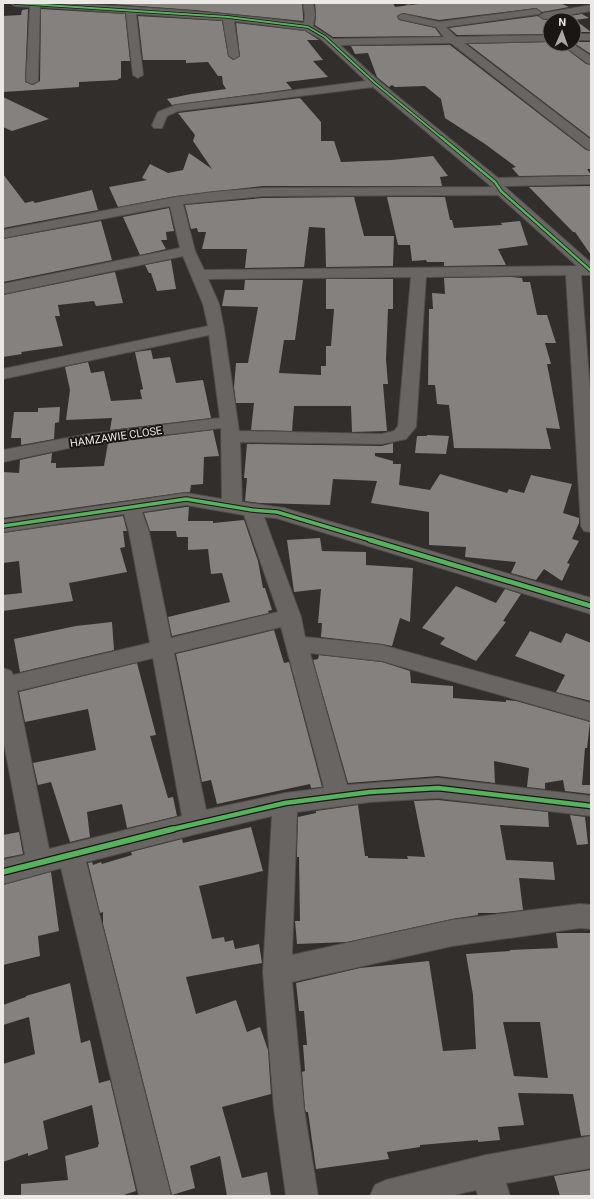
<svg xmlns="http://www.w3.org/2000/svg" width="594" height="1199" font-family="Roboto,sans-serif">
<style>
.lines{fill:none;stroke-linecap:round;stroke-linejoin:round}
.stream{fill:#816344;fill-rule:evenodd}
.building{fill:#84817f;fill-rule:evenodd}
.minor-casing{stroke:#4f4d4a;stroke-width:2}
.minor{fill:#686563;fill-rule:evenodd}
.cycleway-far4-casing{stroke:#191614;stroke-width:3.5}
.cycleway-far3-casing{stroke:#191614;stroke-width:4}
.cycleway-far2-casing{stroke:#191614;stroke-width:5.5}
.cycleway-far1-casing{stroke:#191614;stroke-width:7}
.cycleway-casing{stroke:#191614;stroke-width:8}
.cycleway-far4{stroke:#56b35d;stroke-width:2}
.cycleway-far3{stroke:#56b35d;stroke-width:2.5}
.cycleway-far2{stroke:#56b35d;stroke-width:3.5}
.cycleway-far1{stroke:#56b35d;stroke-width:4.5}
.cycleway{stroke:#56b35d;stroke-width:5.5}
.labels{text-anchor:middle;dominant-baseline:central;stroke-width:4;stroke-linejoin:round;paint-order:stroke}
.street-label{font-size:11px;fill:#ece8e5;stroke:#191614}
</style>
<rect width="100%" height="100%" fill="#312e2b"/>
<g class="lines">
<!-- stream -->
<path class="stream" d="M410,3H413L400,10L398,9Z"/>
</g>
<!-- building -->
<path class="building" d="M113,3H302L303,15V21L194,10L112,4Z
M315,3H393L395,7L426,3H560L569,7L542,12L536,8L439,20L403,13L397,16L399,20L435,28L441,36L333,37L315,25L316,15Z
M28,9L25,82L33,85L40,81L41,9L125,14L130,61H121V78L118,79V80L79,82V87L3,92V16L21,15L22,10Z
M582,14L589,18L575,20L591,32H574V20H550V34L457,35L449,28L538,16L544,20Z
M138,16L222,21L228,56L233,60L240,56L236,23L305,31L319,40H307L323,60L313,61L328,77L286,82L292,89L172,105L167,99L191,94L226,89L223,84L222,76H218L208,62L186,63V60H143Z
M550,42V44H560L586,64L591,65V138L468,44Z
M574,42H591V54L574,43Z
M450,45L586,150L591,151V169H587L591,175L519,176L512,168L516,167L485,144L445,118L441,99L425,86L395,87L392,85L389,87L377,77L368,53L355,54L351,46Z
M3,97L49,119L12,131L3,127Z
M300,98L321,122V141H334L341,162L392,160L433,156L448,176L440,177L442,186H263L176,196L118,207L109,187L147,180L142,178L150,164L168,173L183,170L189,153L212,169L193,141L195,135L178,113Z
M3,174L25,203L33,201L35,203L92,190L98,210L3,228Z
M591,186V255L575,232H573L529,187Z
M354,197L364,236H394L393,266L326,267L325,228L309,227L304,267L245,268L247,249H202L206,232H198L197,228L191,229L185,205L263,198Z
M387,197H445L450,220H452L454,228L502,225L501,223L520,221L528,245L498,249L506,265L444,266V262H427L426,260L412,261L410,245H398Z
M169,208L174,231L166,232L167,240H161L166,249L140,255L123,217Z
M101,221L112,260L3,282V239Z
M171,260L176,289L157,291L151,273H149L145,265Z
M115,272L123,303L96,306L94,301L58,305L60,316H55L63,346L21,352L22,354L3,357V295Z
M511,277L522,278L523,282H530L537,315H547L556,343H545L551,364H547L560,429L546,428L551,449L454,448L449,405L437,404L435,385H428L429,309H433L432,293L445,294L444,278Z
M326,279H393V309H388L386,360L388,384H383L387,431L352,432L351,406H294L292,431L251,430L254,403H236L234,387L236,363H248L258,307L222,306L225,290H244L245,280H303L295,340H284L279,373L321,375V366H326V346H331L334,309H326Z
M151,350L153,359L170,357L176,383L203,380L211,418L110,430L112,418L66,420L70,390L65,367L88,362L91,373L104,371L111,401L142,399L140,390L143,389L135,352Z
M60,407L59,422L55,423L54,439L21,445V438H11L14,412H38V408Z
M213,430L219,456L204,457L203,484L191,485L190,492H186L3,518V472L19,473L20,460L52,453L51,463H56V468L104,466L108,443Z
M427,435L449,436L446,454L415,453L417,436H427Z
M393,443V453H375V456L393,461V464H401L399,485L430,490L440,474L507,493L509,489L524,493L531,475L572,484L563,513L579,518V523L572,539L579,541L567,563L570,564L562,581L544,569L536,580L511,573L516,562L465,557L466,547L429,545V512L371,503L377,481L333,479L330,505L259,503L245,501L247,478H244L247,444L382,446Z
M186,507H189L188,521H213V523L244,520L258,561L263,588H265L272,610L268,611L269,613L172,636L168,617L230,602L222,573L211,574L208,549L188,550V537H177L176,531H150L144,513Z
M123,516L127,531H123L125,547L120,548L127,572L69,583L73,601L3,611V595L22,593L19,561L3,563V533Z
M320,538L322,551L366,552V565L413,568L410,622L400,618L392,646L382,644L321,637L322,623H318L321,589L294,592L287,540Z
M456,586L496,603L505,589L521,594L503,621L506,622L476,661L440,644L445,638L422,628Z
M112,622L114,650L20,672L14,639L76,626Z
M274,630L284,663L289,662L322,787L311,788L310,784L217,804L211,780L202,782L176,654Z
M530,631L561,643L566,633L591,643V701L556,692L565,675L515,656Z
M319,655L382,662L410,671L411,683L453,686V698L506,702V700L516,701L590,722L587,748H585L582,785H591V794L565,791L563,780L545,783V789L527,787L529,768L494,761L495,783L438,776L348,783L313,660L318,659Z
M137,663L156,735L150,736L168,798L173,797L177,816L127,828L122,804L87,812L90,837L70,842L51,782L38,785L33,763L96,750L88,709L25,722L19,692Z
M438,800L548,812L549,827L500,825L506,860L553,862L555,880L519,878L523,910L496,913H478V915L452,919L347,942L297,944L295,921H300L299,857H297V855L298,817L316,813V811L358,805L365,856H368V858L408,859L407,856L425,857L414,801Z
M570,815L585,817L588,844L577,845Z
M251,827L263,871L199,886L212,939L224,937L225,942L233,940L235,949L259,944L262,963L186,977L196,1014L236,1000L247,1032L260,1027L268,1050L271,1094L222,1107L242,1178L267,1172L271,1196H227L220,1156L190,1166L195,1188L172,1195L103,924V912L100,913L88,863L92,862L93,865L101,862L102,864L132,855L131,852L182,839L183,843Z
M19,832L23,854L3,858V835Z
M51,872L59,931L38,936L40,956L3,965V885Z
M556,933H591V1135L581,1136L573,1094L518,1093L524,1125L498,1127L500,1140L478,1142V1140L420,1145V1147L387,1152L389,1159L316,1169L308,1112H306L305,1109L302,1072L305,1071L303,1045H307L304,1011H299L296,983L360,968L429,961L443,1051L476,1049L473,995L466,954L510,951V950L558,948ZM503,1022H540L548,1078L514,1076Z
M70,983L81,1043L90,1040L99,1083L110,1080L136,1191L121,1196H21V1184L68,1180L65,1156L98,1147V1145L99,1144L92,1105L43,1121L48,1149L28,1156V1153L3,1162V1064L35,1054L29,1017L3,1025V1005L26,997V996Z
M591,1170V1196H560L554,1176Z"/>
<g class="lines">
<!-- minor casing -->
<g class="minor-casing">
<path id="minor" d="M10,3C108,3 206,11 304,23L305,15L303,3H313L315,15L313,26L333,39L444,37L436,27L400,19L398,17L400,15L403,14L439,22L536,9L541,12L539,14L446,27L456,37L550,35V41L464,43L591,140V150L587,149L451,43L340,45L379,81L498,178L591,176V184L504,186L591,263V275H581L591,404V532L584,531L581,526L566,275L426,277L416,427L406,439L382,444L240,442L242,502L284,508L591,598V614L276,518L264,517L301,617L305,637L382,645L591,703V721L382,661L310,653L347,785L438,778L591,796V816L438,798L370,802L297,812L292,955L452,920L580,904L591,905V929L580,928L452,946L292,982L304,1109L318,1196H286L274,1109L263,972L272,816L196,834L86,862L171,1196H139L61,868L3,884V860L25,855L3,738V668L11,671L13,675L150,643L129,532L124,514L3,532V520L186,493L222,499L221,428L88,444L3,462V450L88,434L220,418L209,335L3,379V369L208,326L203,304L183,256L3,294V284L180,248L170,206L3,238V230L176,197L213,192L263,188L492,187L373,87L178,111L167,116L162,128H154L152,125L158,112L176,105L366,81L321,39L305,30L234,21L239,56L234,59L229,56L223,20L136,14L143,75L138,78L133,75L126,13L40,7L38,81L32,84L26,81L30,7L15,6ZM498,195L577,266L204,270L195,251L183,204L263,196ZM411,277L398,426L394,431L382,434L239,431L224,329L219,304L208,279ZM186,505L244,515L278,612L171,638L149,532L142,512ZM281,627L324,788L285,793L206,810L174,653ZM153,658L182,816L49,849L17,691Z
M591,5V11L544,19L539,16L544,13Z
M574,34H591V40H574Z
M561,44H573L591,56V64L587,63Z
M591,1136V1168L506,1183L510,1196H478L476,1190L450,1196H370L375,1185L386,1180L486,1155Z"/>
</g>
<!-- minor -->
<use href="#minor" class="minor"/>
<!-- cycleway-far4 casing -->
<g class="cycleway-far4-casing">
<path id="cycleway-far4" d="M15,3L228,17L308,27L325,37L375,83L442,138"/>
</g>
<!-- cycleway-far3 casing -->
<g class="cycleway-far3-casing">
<path id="cycleway-far3" d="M441,137L495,182L501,191L591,271"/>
</g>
<!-- cycleway-far2 casing -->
<g class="cycleway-far2-casing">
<path id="cycleway-far2" d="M3,526L186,499L252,510L277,512L374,541"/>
</g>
<!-- cycleway-far1 casing -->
<g class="cycleway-far1-casing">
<path id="cycleway-far1" d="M370,540L591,606
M169,830L285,803L370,792L438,788L591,806"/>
</g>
<!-- cycleway casing -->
<g class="cycleway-casing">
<path id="cycleway" d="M3,872L173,829"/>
</g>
<!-- cycleway-far4 -->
<use href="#cycleway-far4" class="cycleway-far4"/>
<!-- cycleway-far3 -->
<use href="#cycleway-far3" class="cycleway-far3"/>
<!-- cycleway-far2 -->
<use href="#cycleway-far2" class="cycleway-far2"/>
<!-- cycleway-far1 -->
<use href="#cycleway-far1" class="cycleway-far1"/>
<!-- cycleway -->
<use href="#cycleway" class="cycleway"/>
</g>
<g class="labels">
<!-- street labels -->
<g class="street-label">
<text transform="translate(116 437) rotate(-8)">HAMZAWIE CLOSE</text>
</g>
</g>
<!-- border -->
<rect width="594" height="1199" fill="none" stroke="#ece8e5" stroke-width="8"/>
<!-- north arrow -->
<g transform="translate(562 32) rotate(2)"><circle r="19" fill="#191614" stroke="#6d6a68"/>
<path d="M0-3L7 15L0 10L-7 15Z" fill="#aba7a4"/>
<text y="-6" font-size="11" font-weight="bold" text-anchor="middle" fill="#ece8e5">N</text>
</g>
</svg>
